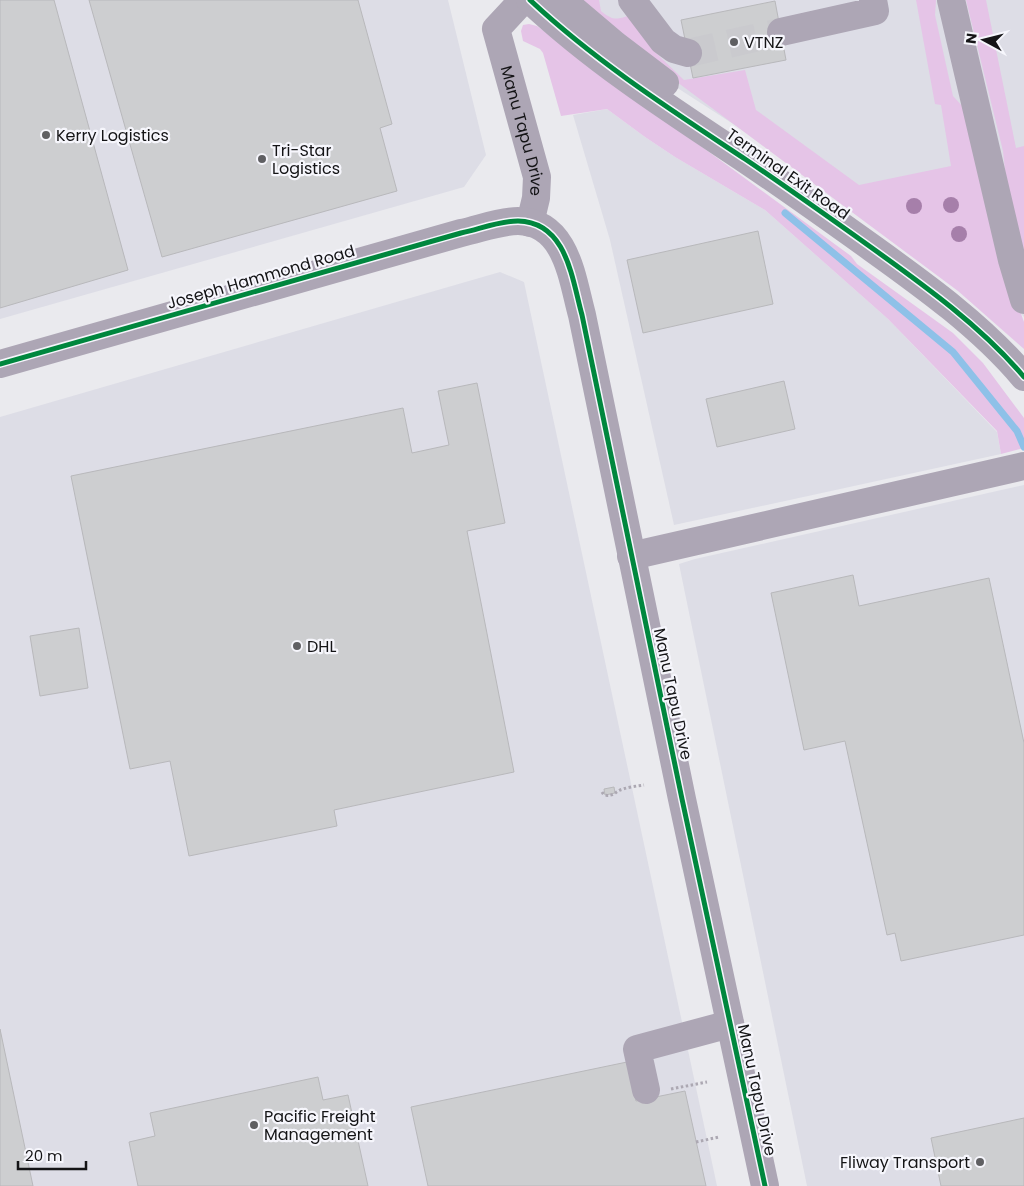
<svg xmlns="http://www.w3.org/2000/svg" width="1024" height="1186" font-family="Poppins,sans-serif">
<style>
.built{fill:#dddde6}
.green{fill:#e5c4e7}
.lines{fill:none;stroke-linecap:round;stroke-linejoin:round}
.stream{stroke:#8ec1e8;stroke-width:7}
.building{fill:#cdced0;stroke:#b8b8bb}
.minor-tunnel{stroke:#cacace;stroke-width:28;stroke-dasharray:28 14;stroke-linecap:butt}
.path{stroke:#aca8b2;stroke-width:3;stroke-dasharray:2.5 2.5;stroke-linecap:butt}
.minor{stroke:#ada6b5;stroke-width:28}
.cycleway-casing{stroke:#f6f6fc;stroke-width:8}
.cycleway{stroke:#00873e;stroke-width:5}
.tree{fill:#a67faa}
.poi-dot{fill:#5f5f62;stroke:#f6f6fc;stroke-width:2}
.labels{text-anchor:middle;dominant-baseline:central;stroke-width:4.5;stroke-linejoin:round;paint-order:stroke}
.poi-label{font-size:16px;fill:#141416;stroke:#f6f6fc;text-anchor:start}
.street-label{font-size:16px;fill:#141416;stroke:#f6f6fc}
</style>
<rect width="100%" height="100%" fill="#eaeaee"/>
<!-- built -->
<path class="built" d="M0,0H448L486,155L464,187L0,319Z
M551,0H1024V317L1011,304L591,32Z
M607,109L645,137L675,157L765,210L888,319L997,432L1001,454L674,525L610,240L573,115Z
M500,272L524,282L717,1186H0V417Z
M1024,485V1186H807L679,564L695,559Z"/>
<!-- green -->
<path class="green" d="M577,0H599L601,11C615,23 619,18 635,14L655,52L684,80L745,70L756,110L859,185L951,166L941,105L935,104L916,0H936L935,15L953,96L965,109L999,253L1024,322V349L958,291L681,85L576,2Z
M966,0H986L1016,148L1024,146V259L1009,208L1003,151Z
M529,24L537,26L851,256L857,264L953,333L983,363L1024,418V448L1001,454L997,431L888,319L765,210L675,157L645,137L607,109L561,116L543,53L540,49L523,41L521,31L523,25Z"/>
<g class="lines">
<!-- stream -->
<path class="stream" d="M785,213L953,352L1017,431L1024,447"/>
</g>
<!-- building -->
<path class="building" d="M0,0H54L128,270L0,308Z
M89,0H358L392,124L380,128L397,191L162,257Z
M775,1L786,60L693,78L681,20Z
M758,231L773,304L643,333L627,260Z
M784,381L795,429L717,447L706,399Z
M477,383L505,523L467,531L514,772L334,810L337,826L189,856L170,761L130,769L71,476L403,408L412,453L449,445L438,391Z
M853,575L859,606L989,578L1024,743V935L901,961L895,933L887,935L845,741L804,750L771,593Z
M79,628L88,688L40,696L30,636Z
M614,787L615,793L605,795L604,789Z
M0,1029L33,1186H0Z
M627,1062L636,1101L685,1091L706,1186H428L411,1107Z
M318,1077L323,1100L348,1095L368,1186H138L129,1142L155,1136L150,1113Z
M1024,1118V1186H941L931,1138Z"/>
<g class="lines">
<!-- minor-tunnel -->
<path class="minor-tunnel" d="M688,53L781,32"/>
<!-- path -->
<path class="path" d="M602,792L604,795C614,797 615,791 623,789C629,787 637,786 644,785
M671,1089L707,1082
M696,1142L719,1137"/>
<!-- minor -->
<g class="minor">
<path id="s1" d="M523,0L496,29L537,177L536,198L530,223"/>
<path d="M530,0C595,61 671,110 745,159C788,188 830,218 872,248C925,286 982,327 1024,377"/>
<path d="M562,0L615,45L665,83"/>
<path d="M632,0L663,41L674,49L688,53"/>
<path d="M951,0L1012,260L1024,300"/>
<path d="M781,32L875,11L873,0"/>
<path d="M0,364L461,233C480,229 499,221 518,221C567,222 572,279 582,315L682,799L765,1186"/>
<path d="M631,556L1024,466"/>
<path d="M646,1090L637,1049L730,1024"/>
</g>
<!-- cycleway casing -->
<g class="cycleway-casing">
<path id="cycleway" d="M530,0C595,61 671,110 745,159C788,188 830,218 872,248C925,286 982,327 1024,377
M0,364L461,233C480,229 499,221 518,221C567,222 572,279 582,315L682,799L765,1186"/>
</g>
<!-- cycleway -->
<use href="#cycleway" class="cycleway"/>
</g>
<!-- trees -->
<g class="tree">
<circle cx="951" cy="205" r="8"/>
<circle cx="914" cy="206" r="8"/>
<circle cx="959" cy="234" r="8"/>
</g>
<!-- markers -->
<g class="poi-dot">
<circle cx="734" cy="42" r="5"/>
<circle cx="46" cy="135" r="5"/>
<circle cx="262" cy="159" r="5"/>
<circle cx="297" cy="646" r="5"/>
<circle cx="254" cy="1125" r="5"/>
<circle cx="980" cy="1162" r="5"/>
</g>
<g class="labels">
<!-- poi labels -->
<g class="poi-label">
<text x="744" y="42">VTNZ</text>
<text x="56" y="135">Kerry Logistics</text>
<text x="272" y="150">Tri-Star<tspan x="272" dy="18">Logistics</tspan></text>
<text x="307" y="646">DHL</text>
<text x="264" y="1116">Pacific Freight<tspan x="264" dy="18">Management</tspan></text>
<text x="970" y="1162" text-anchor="end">Fliway Transport</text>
</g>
<!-- street labels -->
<g class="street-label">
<text stroke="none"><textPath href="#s1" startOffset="145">Manu Tapu Drive</textPath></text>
<text transform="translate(788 174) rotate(35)">Terminal Exit Road</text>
<text transform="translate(261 277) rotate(-16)">Joseph Hammond Road</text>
<text transform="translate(673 694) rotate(78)">Manu Tapu Drive</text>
<text transform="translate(757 1090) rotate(78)">Manu Tapu Drive</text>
</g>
</g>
<!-- north arrow -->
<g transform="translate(984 40) rotate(277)" stroke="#f6f6fc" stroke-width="4" paint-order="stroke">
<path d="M0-4L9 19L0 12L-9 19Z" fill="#141416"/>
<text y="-8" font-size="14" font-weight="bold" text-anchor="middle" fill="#141416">N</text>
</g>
<!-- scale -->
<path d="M18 1161v8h68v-8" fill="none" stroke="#141416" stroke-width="2.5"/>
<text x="25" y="1161" font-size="15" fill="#141416" stroke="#f6f6fc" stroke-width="4" paint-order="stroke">20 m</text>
</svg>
